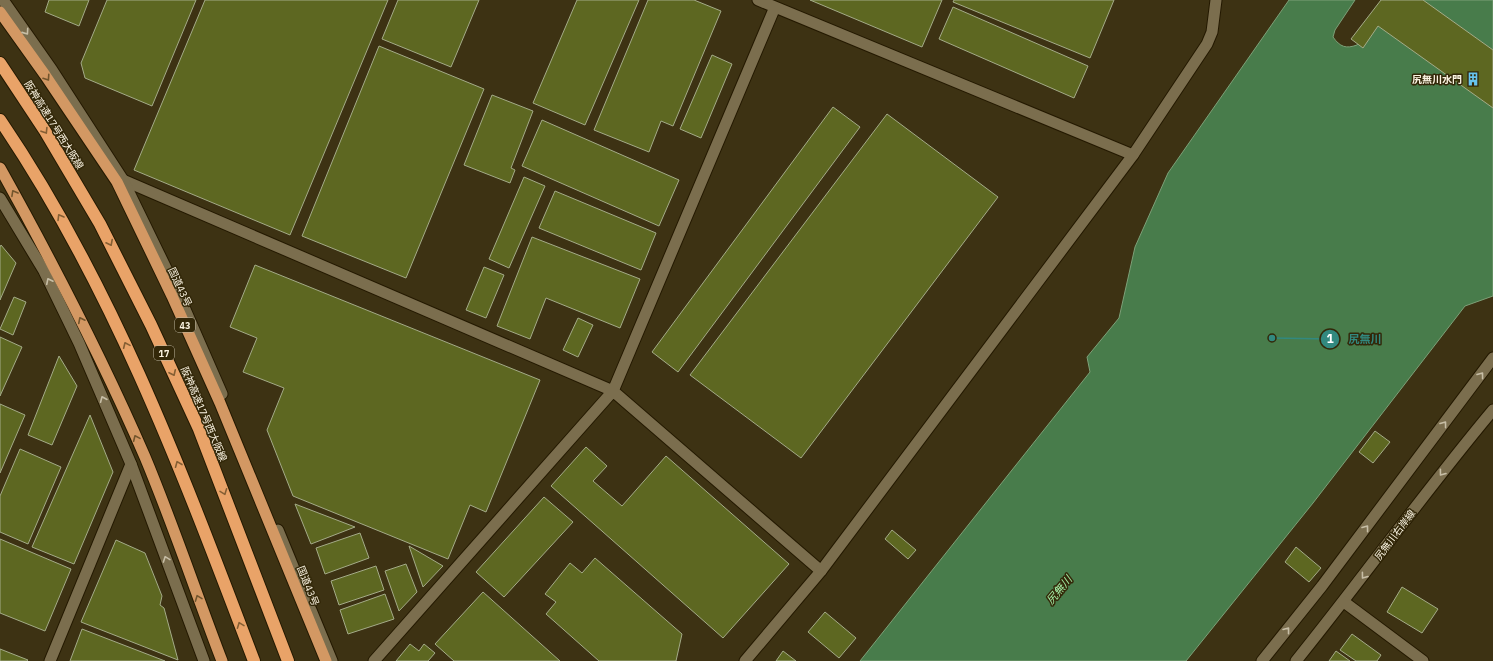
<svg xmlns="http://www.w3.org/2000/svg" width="1493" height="661" font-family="'IBM Plex Sans','Noto Sans JP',sans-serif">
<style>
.water{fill:#487c4b;stroke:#7da078}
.building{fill:#5d6721;stroke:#a4ab88}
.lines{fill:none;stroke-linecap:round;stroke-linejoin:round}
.minor-casing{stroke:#241900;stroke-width:13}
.tertiary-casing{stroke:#241900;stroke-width:13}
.trunk-casing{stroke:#241900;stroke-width:13}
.motorway-casing{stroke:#241900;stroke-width:14}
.minor{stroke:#7b6e4e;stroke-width:11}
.tertiary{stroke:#7b6e4e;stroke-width:11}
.trunk{stroke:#d39863;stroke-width:11}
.motorway{stroke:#e9a368;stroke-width:12}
.oneway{stroke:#c7bea6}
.oneway2{stroke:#73552d}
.oneway3{stroke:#855f34}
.labels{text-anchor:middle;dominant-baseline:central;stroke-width:3;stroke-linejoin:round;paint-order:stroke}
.shield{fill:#332809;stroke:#beb6a0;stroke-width:1}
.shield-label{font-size:9px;font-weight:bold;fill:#faf3e1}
.poi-label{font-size:10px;font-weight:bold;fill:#faf3e1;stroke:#332809;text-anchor:end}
.street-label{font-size:10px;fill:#faf3e1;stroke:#332809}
.water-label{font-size:11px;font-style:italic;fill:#a2eda4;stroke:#332809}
.leader{fill:none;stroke:#32897f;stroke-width:1.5}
.callout-dot{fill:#32897f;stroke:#332809;stroke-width:1.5}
.mark-label{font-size:12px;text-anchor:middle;font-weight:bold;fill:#fff}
.callout-label{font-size:11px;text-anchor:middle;font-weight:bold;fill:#32897f;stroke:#332809;stroke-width:3;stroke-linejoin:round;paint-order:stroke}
</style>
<rect width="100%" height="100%" fill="#3d3213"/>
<!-- water -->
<path class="water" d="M1289,0H1355L1335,30L1333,37C1340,47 1346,49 1357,45L1390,0H1493V296L1465,306L1313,503L1186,661H860L1090,372L1087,357L1119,318L1135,247L1168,173Z"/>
<!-- building -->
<path class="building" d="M49,0H89L79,26L45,12Z
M107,0H196L152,106L85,78L81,63Z
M205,0H388L290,235L134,170Z
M398,0H479L451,67L382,39Z
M577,0H639L585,125L533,103Z
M648,0H694L721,11L673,126L661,121L649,152L594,130Z
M810,0H942L922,47Z
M954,0H1114L1090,58L953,2Z
M1381,0H1423L1493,50V108L1378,26L1363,48L1351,39Z
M953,7L1088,66L1074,98L939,39Z
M379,46L484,89L406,278L302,236Z
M712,55L732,64L701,138L680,129Z
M492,95L533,111L511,168L515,170L510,183L464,165Z
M833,107L860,127L678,372L652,352Z
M887,114L998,197L801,458L690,375Z
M542,120L679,180L659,226L522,166Z
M524,177L545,186L509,268L489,259Z
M555,191L656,233L641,270L539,228Z
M532,237L640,279L620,328L546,298L530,339L497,326Z
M1,245L16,263L0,300V247Z
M255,265L540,380L486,512L470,505L448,559L293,496L267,430L284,388L243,372L257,338L230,327Z
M484,267L504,275L486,318L466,310Z
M14,297L26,302L13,335L0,329Z
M578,318L593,325L578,357L563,350Z
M0,337L22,347L0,396Z
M59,356L77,386L52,445L28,435Z
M0,404L25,415L0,473Z
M90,415L113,472L74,564L32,547Z
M1375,431L1390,442L1373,463L1359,452Z
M586,447L607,466L593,481L622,506L666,456L789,564L723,638L551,486Z
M20,449L61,467L28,544L0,532V496Z
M544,497L573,522L504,597L476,572Z
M295,504L355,527L311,544Z
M892,530L916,550L908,559L885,539Z
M360,533L369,558L325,574L316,548Z
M0,539L71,569L45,631L0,613Z
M116,540L145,553L162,596L160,605L164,608L178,660L81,622Z
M409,546L443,566L423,587Z
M1296,547L1321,568L1309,582L1285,562Z
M595,558L682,634L676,661H599L546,614L556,602L545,594L570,563L582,573Z
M406,564L417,592L399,611L385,571Z
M376,566L384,590L339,605L331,581Z
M1402,587L1438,609L1422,633L1387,612Z
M483,592L560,661H454L435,644Z
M385,594L394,619L348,634L340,610Z
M825,612L856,638L839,658L808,632Z
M82,629L165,661H70Z
M1352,634L1381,655L1377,661H1356L1340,650Z
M410,644L419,651L424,644L435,653L428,661H396Z
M0,649L28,660L27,661H0Z
M783,651L796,661H776Z
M1336,651L1350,661H1329Z"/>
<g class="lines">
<!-- minor casing -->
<g class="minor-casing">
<path id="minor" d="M758,0L1133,155
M123,180L613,391L821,571
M50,661L131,464
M374,661L613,391L775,7
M1262,661L1322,586L1493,358
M1296,661C1363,578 1425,491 1493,410"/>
</g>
<!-- tertiary casing -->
<g class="tertiary-casing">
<path id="tertiary" d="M3,0L52,70L123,180L177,291L222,394
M0,198L44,271L79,343L131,464L204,661
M278,530L332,661
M1344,602L1423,661
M745,661L821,571L1133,155L1207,44L1212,32L1216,0"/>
</g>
<!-- trunk casing -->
<g class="trunk-casing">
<path id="trunk" d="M0,12L45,75L117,182L172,296L220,403L326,661
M0,168C53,263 102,358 145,457C173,524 196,593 222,661"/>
</g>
<!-- motorway casing -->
<g class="motorway-casing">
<path id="motorway" d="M0,63L45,131L100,224L151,325L199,429L288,661
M0,120C113,286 183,474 254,661"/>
</g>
<!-- minor -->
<use href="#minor" class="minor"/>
<!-- tertiary -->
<use href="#tertiary" class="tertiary"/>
<!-- trunk -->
<use href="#trunk" class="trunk"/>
<!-- motorway -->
<use href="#motorway" class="motorway"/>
</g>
<!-- one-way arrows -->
<defs><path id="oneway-chevron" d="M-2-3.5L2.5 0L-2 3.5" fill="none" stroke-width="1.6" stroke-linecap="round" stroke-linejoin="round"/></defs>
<g class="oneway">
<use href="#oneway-chevron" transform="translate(26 32) rotate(55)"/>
<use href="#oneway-chevron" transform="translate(49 281) rotate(-116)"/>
<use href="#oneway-chevron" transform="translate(1481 375) rotate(-53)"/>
<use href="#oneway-chevron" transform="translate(103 399) rotate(-113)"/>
<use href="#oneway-chevron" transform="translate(1444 424) rotate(-53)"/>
<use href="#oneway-chevron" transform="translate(1442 473) rotate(127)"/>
<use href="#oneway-chevron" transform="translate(1366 528) rotate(-53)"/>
<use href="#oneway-chevron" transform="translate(166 559) rotate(-110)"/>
<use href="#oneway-chevron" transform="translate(1364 576) rotate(127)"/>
<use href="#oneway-chevron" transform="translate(1287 630) rotate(-52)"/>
</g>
<g class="oneway2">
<use href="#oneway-chevron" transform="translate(47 78) rotate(56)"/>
<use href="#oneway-chevron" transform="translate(14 193) rotate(-119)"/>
<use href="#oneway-chevron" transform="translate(81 320) rotate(-117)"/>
<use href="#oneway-chevron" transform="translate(136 438) rotate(-114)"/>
<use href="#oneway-chevron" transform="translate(198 598) rotate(-111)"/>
</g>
<g class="oneway3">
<use href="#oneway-chevron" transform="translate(45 131) rotate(58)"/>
<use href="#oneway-chevron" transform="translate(60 217) rotate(-121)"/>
<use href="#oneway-chevron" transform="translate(110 243) rotate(63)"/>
<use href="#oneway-chevron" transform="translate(126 345) rotate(-114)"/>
<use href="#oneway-chevron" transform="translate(173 373) rotate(65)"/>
<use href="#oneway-chevron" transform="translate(178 464) rotate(-112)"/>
<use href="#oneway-chevron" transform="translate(224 492) rotate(69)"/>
<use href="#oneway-chevron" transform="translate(240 625) rotate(-111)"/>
</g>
<!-- icons -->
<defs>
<g id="building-bare" transform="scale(1.08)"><path d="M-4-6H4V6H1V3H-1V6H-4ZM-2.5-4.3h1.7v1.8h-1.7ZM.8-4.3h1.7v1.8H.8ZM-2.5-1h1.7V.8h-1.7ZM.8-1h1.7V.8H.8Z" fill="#67c4ef" stroke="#332809" stroke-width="2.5" paint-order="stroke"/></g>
</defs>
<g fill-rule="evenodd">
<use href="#building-bare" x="1473" y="79"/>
</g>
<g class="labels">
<!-- shield labels -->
<g class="shield">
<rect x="175" y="318" width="20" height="14" rx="3"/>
<rect x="154" y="346" width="20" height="14" rx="3"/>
</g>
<g class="shield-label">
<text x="185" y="325">43</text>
<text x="164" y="353">17</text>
</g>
<!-- poi labels -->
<g class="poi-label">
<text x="1462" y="79">尻無川水門</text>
</g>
<!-- street labels -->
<g class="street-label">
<text transform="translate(54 125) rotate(58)">阪神高速17号西大阪線</text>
<text transform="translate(180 287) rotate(65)">国道43号</text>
<text transform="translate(204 414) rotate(67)">阪神高速17号西大阪線</text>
<text transform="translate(1395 535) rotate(-53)">尻無川右岸線</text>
<text transform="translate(308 586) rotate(68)">国道43号</text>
</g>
<!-- water labels -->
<g class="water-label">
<text transform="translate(1059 590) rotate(-50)">尻無川</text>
</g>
</g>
<!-- callouts -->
<path class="leader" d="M1272 338L1330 339"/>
<g class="callout-dot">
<circle cx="1272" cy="338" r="4"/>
<circle cx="1330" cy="339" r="10"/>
</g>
<g class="mark-label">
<text x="1330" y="343">1</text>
</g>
<g class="callout-label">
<text x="1365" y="343">尻無川</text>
</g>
</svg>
